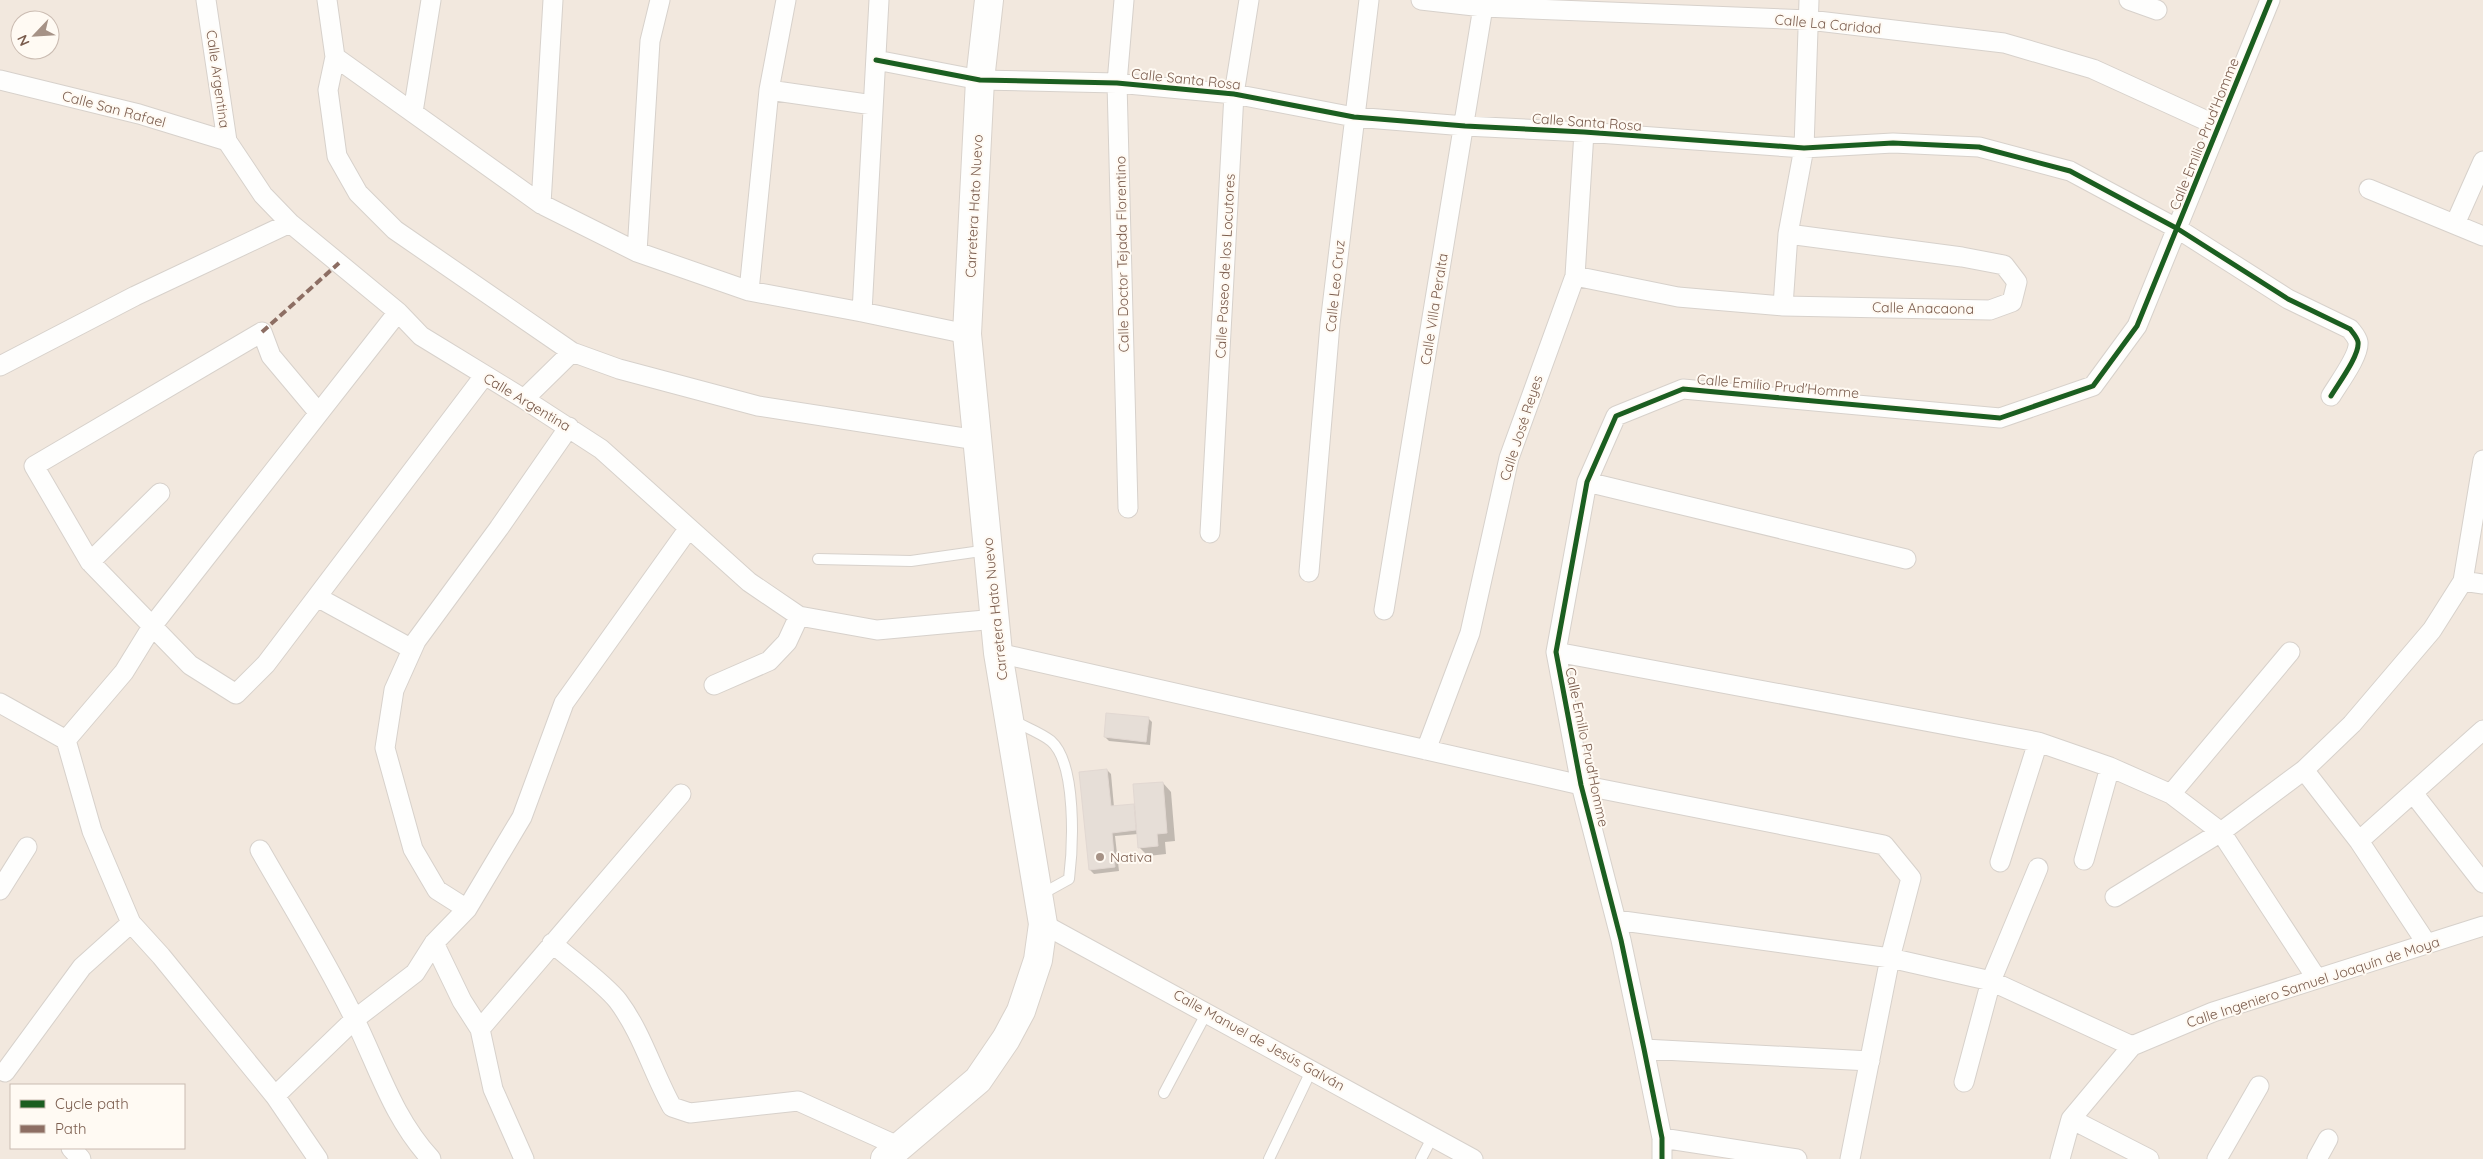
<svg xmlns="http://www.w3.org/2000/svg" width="2483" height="1159" font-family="Quicksand,sans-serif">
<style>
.residential{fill:#f2e8de;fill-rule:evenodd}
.shadow{fill:#0003}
.building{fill:#e6ded7;stroke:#e2d8d2}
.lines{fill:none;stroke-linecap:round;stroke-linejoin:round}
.service-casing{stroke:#d7d1cb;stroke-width:12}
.minor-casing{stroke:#d7d1cb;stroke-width:21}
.secondary-casing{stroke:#d9d2cb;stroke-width:30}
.service{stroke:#fefefd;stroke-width:10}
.minor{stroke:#fefefd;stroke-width:19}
.secondary{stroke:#fefefd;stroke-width:28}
.quiet{stroke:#8d6e63;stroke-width:4;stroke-dasharray:8 4;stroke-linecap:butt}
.cycleway-casing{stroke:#fffaf3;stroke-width:8}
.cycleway{stroke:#1b5e20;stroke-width:5}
.poi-dot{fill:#a69286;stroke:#fffaf3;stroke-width:2}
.labels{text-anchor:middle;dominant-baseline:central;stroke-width:4;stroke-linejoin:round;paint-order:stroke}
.street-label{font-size:14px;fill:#7a5c4d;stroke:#fffaf3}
.poi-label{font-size:14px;fill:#7a5c4d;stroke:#fffaf3;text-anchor:start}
</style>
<rect width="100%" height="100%" fill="#f9f5f0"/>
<!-- residential -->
<path class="residential" d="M0,0H2483V1159H0ZM20,20H50V50H20ZM11,1085H184V1148H11Z"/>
<!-- shadow -->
<path class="shadow" d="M1148,718L1152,722L1150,745L1109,741L1105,737Z
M1107,770L1111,774L1114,807L1134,805L1136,808L1163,783L1171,792L1175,841L1165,842L1166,854L1148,856L1139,847L1138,834L1115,836L1119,871L1094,874L1090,870Z"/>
<!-- building -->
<path class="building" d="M1106,713L1149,717L1146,742L1104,737Z
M1107,769L1111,806L1134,804L1136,830L1112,833L1115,867L1089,870L1079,772Z
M1163,782L1167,833L1157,834L1158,846L1138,848L1133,784Z"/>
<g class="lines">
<!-- service casing -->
<g class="service-casing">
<path id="service" d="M818,559L911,561L988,550
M1014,721C1025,727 1041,733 1051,741C1077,764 1073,847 1069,879L1040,895
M1164,1093L1207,1012
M1269,1159L1312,1069
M1421,1159L1433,1136"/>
</g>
<!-- minor casing -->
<g class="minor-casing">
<path id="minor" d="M206,0L227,141L263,195L290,223L398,312L421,336L524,399L601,449L749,582L799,616L877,630L996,619
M327,0L335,57L541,204L637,252L749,291L862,312L967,334
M1124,0L1117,83L1128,508
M1421,0L1483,7L1809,20L2004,43L2093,69L2218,126
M2129,0L2157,10
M335,57L328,90L337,156L358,193L395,230L572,352
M876,60L980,80L1117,83L1234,94L1354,117L1465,126L1584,132L1804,148L1893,143L1979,147L2070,171L2178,229L2288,299L2350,329C2353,333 2357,337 2358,342C2360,355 2338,384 2331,396
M0,80L139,114L227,141
M769,90L873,105
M413,112L431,0
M2369,189L2483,236
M541,204L553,0
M2455,224L2483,161
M637,252L650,41L660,0
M1575,276L1678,297L1783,306L1990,310L2012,302L2017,282L2004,265L1962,257L1788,234
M749,291L769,90L786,0
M1783,306L1788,234L1804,148L1809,0
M862,312L879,0
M0,366L135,296L290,223
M524,399L572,352L619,369L758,406L977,440
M318,412L271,356L262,332L34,466L90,562L190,665L236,694L266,664L484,376
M1587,482L1906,559
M1210,533L1234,94L1249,0
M90,562L160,493
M1309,572L1330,324L1369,0
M2463,581L2483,584
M317,597L412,649
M1384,610L1483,7
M1556,652L2038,742L2110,767L2171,794L2221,832L2317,979
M998,653L1581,785L1884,845L1911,878L1890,958L1850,1159
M714,685L769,661L787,642L799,616
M0,703L66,740L124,672L153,625L398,312
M66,740L92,831L131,923L161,956L275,1096L318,1159
M1426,750L1470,633L1509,458L1575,276L1584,132
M2304,770L2359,841L2427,944
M2413,793L2483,883
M2171,794L2290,652
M2359,841L2483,730
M260,850C292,906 327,962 355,1020C379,1069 393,1118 431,1159
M2084,860L2110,767
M2000,862L2038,742
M0,890L27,847
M2115,897L2221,832L2304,770L2352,724L2432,630L2463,581L2483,460
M467,909L437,890L413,849L385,748L394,690L416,641L499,528L569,427
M1616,920L1890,958L1991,981L2132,1046
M1043,924L1473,1159
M434,943L462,1001L480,1029L493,1089L524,1159
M552,943C570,959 604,983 618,1001C642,1033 653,1073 672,1107L690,1113L798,1101L900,1147
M480,1029L681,794
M1644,1049L1870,1061
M5,1072L82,967L131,923
M1964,1082L1991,981L2038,868
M275,1096L355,1019L415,973L434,943L467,909L522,817L564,703L689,528
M2071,1119L2149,1159
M1662,1138L1797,1159
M71,1148L81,1159
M1662,1159V1138L1644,1049L1621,940L1581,785L1556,652L1587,482L1616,416L1683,389L2000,418L2093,386L2137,326L2270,0
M2060,1159L2071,1119L2132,1046L2213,1012L2483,926
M2217,1159L2259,1086
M2317,1159L2328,1139"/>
</g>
<!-- secondary casing -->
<g class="secondary-casing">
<path id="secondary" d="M885,1159L978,1080L1006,1039L1021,1011L1038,960L1043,924L998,653L967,334L980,80L989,0"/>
</g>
<!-- service -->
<use href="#service" class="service"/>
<!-- minor -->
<use href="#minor" class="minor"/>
<!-- secondary -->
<use href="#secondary" class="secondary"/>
<!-- quiet -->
<path class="quiet" d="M262,332L339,263"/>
<!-- cycleway casing -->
<g class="cycleway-casing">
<path id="cycleway" d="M876,60L980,80L1117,83L1234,94L1354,117L1465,126L1584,132L1804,148L1893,143L1979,147L2070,171L2178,229L2288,299L2350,329C2353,333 2357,337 2358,342C2360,355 2338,384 2331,396
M1662,1159V1138L1644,1049L1621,940L1581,785L1556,652L1587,482L1616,416L1683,389L2000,418L2093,386L2137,326L2270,0"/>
</g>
<!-- cycleway -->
<use href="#cycleway" class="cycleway"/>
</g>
<!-- markers -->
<circle class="poi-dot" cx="1100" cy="857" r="5"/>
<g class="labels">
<!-- street labels -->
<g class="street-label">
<text transform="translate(1828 24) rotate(5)">Calle La Caridad</text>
<text transform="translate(218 79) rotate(82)">Calle Argentina</text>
<text transform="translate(1186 79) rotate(6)">Calle Santa Rosa</text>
<text transform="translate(114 109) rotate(15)">Calle San Rafael</text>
<text transform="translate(1587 122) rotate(4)">Calle Santa Rosa</text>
<text transform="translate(2204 134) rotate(-68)">Calle Emilio Prud'Homme</text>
<text transform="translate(974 206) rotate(-87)">Carretera Hato Nuevo</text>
<text transform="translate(1122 254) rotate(-91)">Calle Doctor Tejada Florentino</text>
<text transform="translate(1225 266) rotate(-87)">Calle Paseo de los Locutores</text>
<text transform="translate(1335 286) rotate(-84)">Calle Leo Cruz</text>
<text transform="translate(1923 308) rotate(1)">Calle Anacaona</text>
<text transform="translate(1434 309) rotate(-81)">Calle Villa Peralta</text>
<text transform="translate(1778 386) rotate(5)">Calle Emilio Prud'Homme</text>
<text transform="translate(527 402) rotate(31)">Calle Argentina</text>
<text transform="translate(1521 428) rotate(-72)">Calle José Reyes</text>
<text transform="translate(995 609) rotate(-96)">Carretera Hato Nuevo</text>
<text transform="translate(1587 747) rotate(78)">Calle Emilio Prud'Homme</text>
<text transform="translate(2313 982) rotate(-18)">Calle Ingeniero Samuel Joaquín de Moya</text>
<text transform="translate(1259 1040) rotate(29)">Calle Manuel de Jesús Galván</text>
</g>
<!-- poi labels -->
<g class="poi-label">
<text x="1110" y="857">Nativa</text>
</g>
</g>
<!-- legend -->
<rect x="10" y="1084" width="175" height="65" fill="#fffaf3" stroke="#cabbb1"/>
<rect x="20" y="1100" width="25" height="8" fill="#1b5e20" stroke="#cabbb1"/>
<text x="55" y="1109" font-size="15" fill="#7a5c4d">Cycle path</text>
<rect x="20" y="1125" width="25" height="8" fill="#8d6e63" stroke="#cabbb1"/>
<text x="55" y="1134" font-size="15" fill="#7a5c4d">Path</text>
<!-- north arrow -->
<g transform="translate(35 35) rotate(245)"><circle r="24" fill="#fffaf3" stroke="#cabbb1"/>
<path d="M0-4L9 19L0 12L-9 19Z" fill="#a69286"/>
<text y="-8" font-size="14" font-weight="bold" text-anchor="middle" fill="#7a5c4d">N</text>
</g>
</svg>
